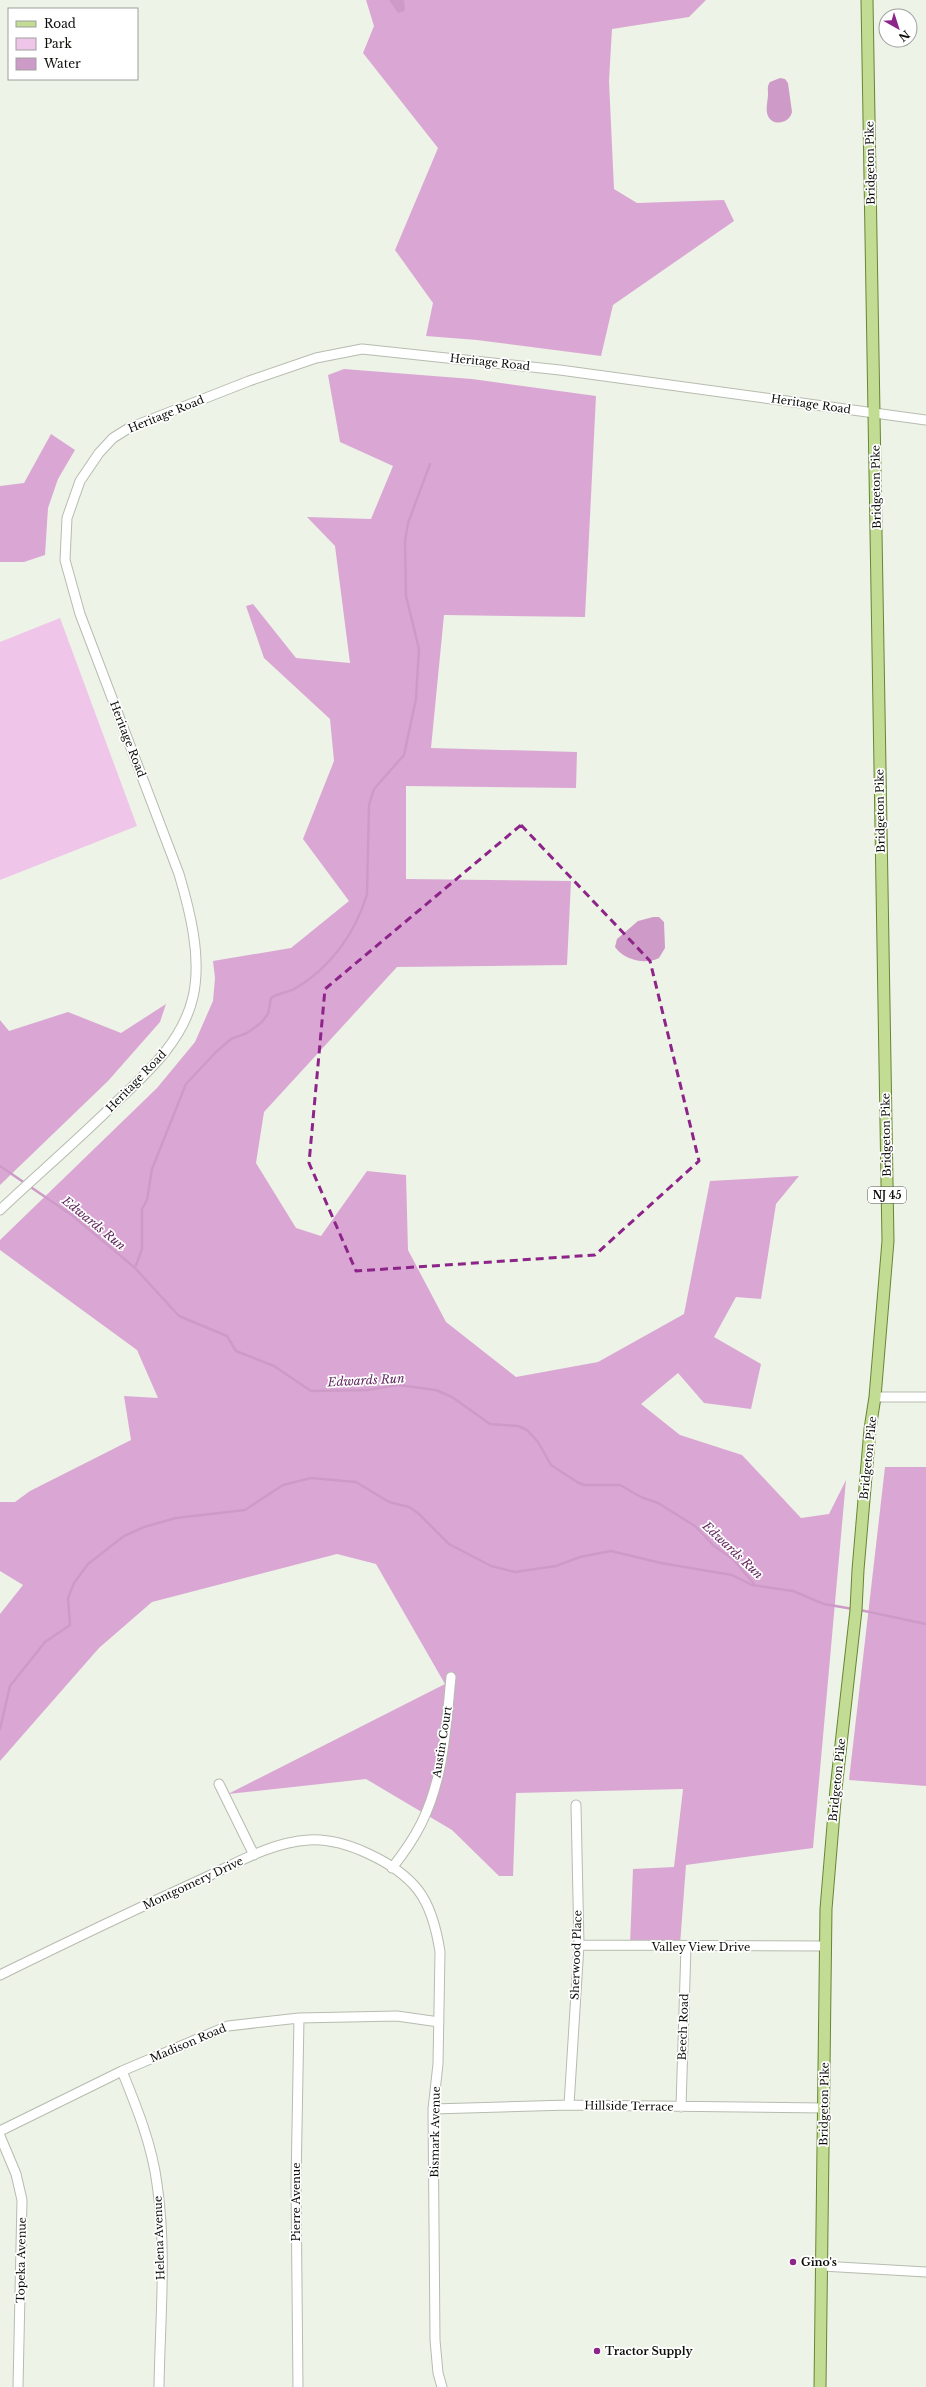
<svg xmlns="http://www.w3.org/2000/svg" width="926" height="2387" font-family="'Libre Baskerville',serif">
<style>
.green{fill:#efc6ea}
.forest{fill:#daa7d5}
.water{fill:#ce9bc9}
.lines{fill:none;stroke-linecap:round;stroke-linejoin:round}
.stream{stroke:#ce9bc9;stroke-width:2.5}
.minor-casing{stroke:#b6bcaf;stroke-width:11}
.major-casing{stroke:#688535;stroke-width:13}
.minor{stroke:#fff;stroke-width:9}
.major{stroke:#c2dc94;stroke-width:11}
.marked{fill:none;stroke:#8d2489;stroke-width:3;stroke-dasharray:8 5;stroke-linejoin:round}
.poi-dot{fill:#8d2489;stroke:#fff;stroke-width:1.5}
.labels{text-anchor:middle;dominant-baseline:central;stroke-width:3.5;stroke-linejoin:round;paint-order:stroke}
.shield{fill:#fff;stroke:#555653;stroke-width:1}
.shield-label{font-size:10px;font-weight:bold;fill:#0c0e09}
.street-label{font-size:11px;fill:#0c0e09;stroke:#fff}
.poi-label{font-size:11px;font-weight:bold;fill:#0c0e09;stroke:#fff;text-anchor:start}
.water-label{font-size:12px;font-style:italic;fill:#61265e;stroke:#fff}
</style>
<rect width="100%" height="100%" fill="#edf3e6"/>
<!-- green -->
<path class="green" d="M60,618L137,826L0,880V642Z"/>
<!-- forest -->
<path class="forest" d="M366,0H706L689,17L612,29L609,81L614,189L637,203L724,200L734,221L613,305L601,356L477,340L426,336L433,303L395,250L438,148L363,53L374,26Z
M344,369L472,379L596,396L585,617L444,615L431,748L577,752L576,788L406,786V879L571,881L567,965L397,967L264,1112L256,1163L296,1228L321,1236L367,1171L406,1175L408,1250L446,1322L516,1377L598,1362L684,1314L710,1181L799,1176L776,1204L761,1299L736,1297L714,1337L761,1364L751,1409L704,1403L678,1373L641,1404L680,1435L742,1455L801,1518L829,1514L846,1480L813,1848L686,1865L680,1945H630L633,1869L674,1867L683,1789L516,1793L513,1876H499L452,1830L366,1779L228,1794L445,1684L376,1564L337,1554L152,1602L99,1648L0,1761V1614L23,1585L0,1571V1502H15L30,1491L131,1440L124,1396L158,1398L137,1350L0,1250V1240L157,1088L195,1042L213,1001L215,978L213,961L291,948L349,901L303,839L334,761L330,719L264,658L246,606L253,604L296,658L350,663L335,546L307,517L371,519L393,466L340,442L328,375Z
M51,434L75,450L58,479L48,508L45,555L24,562H0V486L24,483Z
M166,1004L160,1022L108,1081L0,1185V1020L9,1031L68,1012L121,1033Z
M885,1467H926V1786L849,1780Z"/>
<!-- water -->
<path class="water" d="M389,0H404L405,11L398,13Z
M780,78L785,79L788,83L792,112C790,123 773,127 768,116C765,109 768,101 768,94C768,89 767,86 770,82Z
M653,917H659L664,922L665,948L659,958C645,965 624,960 615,947L617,939L638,921Z"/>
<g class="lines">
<!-- stream -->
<path class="stream" d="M0,1166L73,1216L135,1268L179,1316L227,1336L236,1351L274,1366L311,1391L368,1390L398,1385L436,1390L452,1397L490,1424L518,1426L527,1430L538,1442L551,1465L577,1482L584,1485H620L641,1497L658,1503L695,1526L714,1546L733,1559L755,1585
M135,1268L142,1249V1209L147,1200L152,1169L186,1084L216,1052L231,1039L247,1033L261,1023L268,1014L271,998C278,993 287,993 294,989C330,969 356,932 367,894L369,805L374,789L404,755L416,699L419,649L406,596L405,541L408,523L430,464
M860,1610L926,1624
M0,1729L10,1686L45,1642L70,1625L68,1598L74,1583L88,1564L124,1536L144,1527L176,1518L245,1510L283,1485L311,1478L356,1482L389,1502L409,1507L418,1513L449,1544L491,1566L515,1572L556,1566L580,1557L611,1551L661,1563L732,1575L752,1585L793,1591L824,1604L853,1609"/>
<!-- minor casing -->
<g class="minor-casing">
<path id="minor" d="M0,1210C35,1177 72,1145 107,1111C141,1078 182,1045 193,997C202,958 190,911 179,874L80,614L65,560L67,518L80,481L99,453L113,438L129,428L249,381L316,358L362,349L560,370L926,420
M875,1397H926
M219,1784L254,1855
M392,1868C403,1854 413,1840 421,1824C444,1778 446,1727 451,1677
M579,1945L824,1946
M0,1975C67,1942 134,1910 202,1879C235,1864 271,1842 309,1840C344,1838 396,1862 418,1890C431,1907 437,1932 440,1952L438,2064L433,2109L435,2340L438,2373L442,2387
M122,2071C137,2108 152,2145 157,2184C167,2251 160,2320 159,2387
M569,2105L579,1945L576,1805
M681,2107L686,1947
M433,2109L569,2105L824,2108
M0,2131L122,2071L228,2026L299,2018L397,2016L439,2022
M0,2136L16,2174L22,2200L18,2387
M822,2266L926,2272
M298,2387L296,2184L299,2018"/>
</g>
<!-- major casing -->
<g class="major-casing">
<path id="major" d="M820,2387L826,1909L836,1789L856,1610L858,1570L870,1429L875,1397L888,1241L867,0"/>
</g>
<!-- minor -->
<use href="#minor" class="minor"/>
<!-- major -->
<use href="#major" class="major"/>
</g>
<!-- marked area -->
<path class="marked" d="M521,825L650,961L699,1161L595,1255L356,1271L309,1163L325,989Z"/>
<!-- markers -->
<g class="poi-dot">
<circle cx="793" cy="2262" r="4"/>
<circle cx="597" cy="2351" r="4"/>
</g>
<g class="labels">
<!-- shield labels -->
<rect class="shield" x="868" y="1187" width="38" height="16" rx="3"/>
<g class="shield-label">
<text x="887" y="1195">NJ 45</text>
</g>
<!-- street labels -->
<g class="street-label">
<text transform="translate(870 163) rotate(-91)">Bridgeton Pike</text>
<text transform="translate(490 362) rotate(6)">Heritage Road</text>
<text transform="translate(811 404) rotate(8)">Heritage Road</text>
<text transform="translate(166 414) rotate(-22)">Heritage Road</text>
<text transform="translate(876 487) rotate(-91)">Bridgeton Pike</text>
<text transform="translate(128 739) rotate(69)">Heritage Road</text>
<text transform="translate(880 811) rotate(-91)">Bridgeton Pike</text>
<text transform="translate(136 1081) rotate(-46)">Heritage Road</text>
<text transform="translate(886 1135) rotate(-91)">Bridgeton Pike</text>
<text transform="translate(868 1458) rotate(-84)">Bridgeton Pike</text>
<text transform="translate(442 1742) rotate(-81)">Austin Court</text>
<text transform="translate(837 1780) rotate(-84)">Bridgeton Pike</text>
<text transform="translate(193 1883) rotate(-25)">Montgomery Drive</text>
<text x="701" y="1947">Valley View Drive</text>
<text transform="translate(576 1955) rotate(-88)">Sherwood Place</text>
<text transform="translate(683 2027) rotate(-88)">Beech Road</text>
<text transform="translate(188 2043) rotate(-23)">Madison Road</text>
<text transform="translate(824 2104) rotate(-89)">Bridgeton Pike</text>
<text transform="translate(629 2106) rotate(1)">Hillside Terrace</text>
<text transform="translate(435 2132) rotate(-89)">Bismark Avenue</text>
<text transform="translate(296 2202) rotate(-90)">Pierre Avenue</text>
<text transform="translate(159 2238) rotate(-92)">Helena Avenue</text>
<text transform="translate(21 2260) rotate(-89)">Topeka Avenue</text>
</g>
<!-- poi labels -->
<g class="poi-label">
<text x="801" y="2262">Gino's</text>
<text x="605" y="2351">Tractor Supply</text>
</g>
<!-- water labels -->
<g class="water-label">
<text transform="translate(94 1223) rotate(39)">Edwards Run</text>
<text transform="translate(366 1380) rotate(-3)">Edwards Run</text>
<text transform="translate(733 1550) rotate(43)">Edwards Run</text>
</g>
</g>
<!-- legend -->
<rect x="8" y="8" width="130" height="72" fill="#ffffff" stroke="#9e9f9d"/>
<rect x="16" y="21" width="20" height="6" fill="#c2dc94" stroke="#9e9f9d"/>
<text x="44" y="28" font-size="12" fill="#0c0e09">Road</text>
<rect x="16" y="38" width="20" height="12" fill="#efc6ea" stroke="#9e9f9d"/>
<text x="44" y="48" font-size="12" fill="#0c0e09">Park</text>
<rect x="16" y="58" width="20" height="12" fill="#ce9bc9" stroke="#9e9f9d"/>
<text x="44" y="68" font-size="12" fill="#0c0e09">Water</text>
<!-- north arrow -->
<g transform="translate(898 28) rotate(141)"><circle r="19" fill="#ffffff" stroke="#9e9f9d"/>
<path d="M0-3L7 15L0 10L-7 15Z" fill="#8d2489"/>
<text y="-6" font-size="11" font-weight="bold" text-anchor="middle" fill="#0c0e09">N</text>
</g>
</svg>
